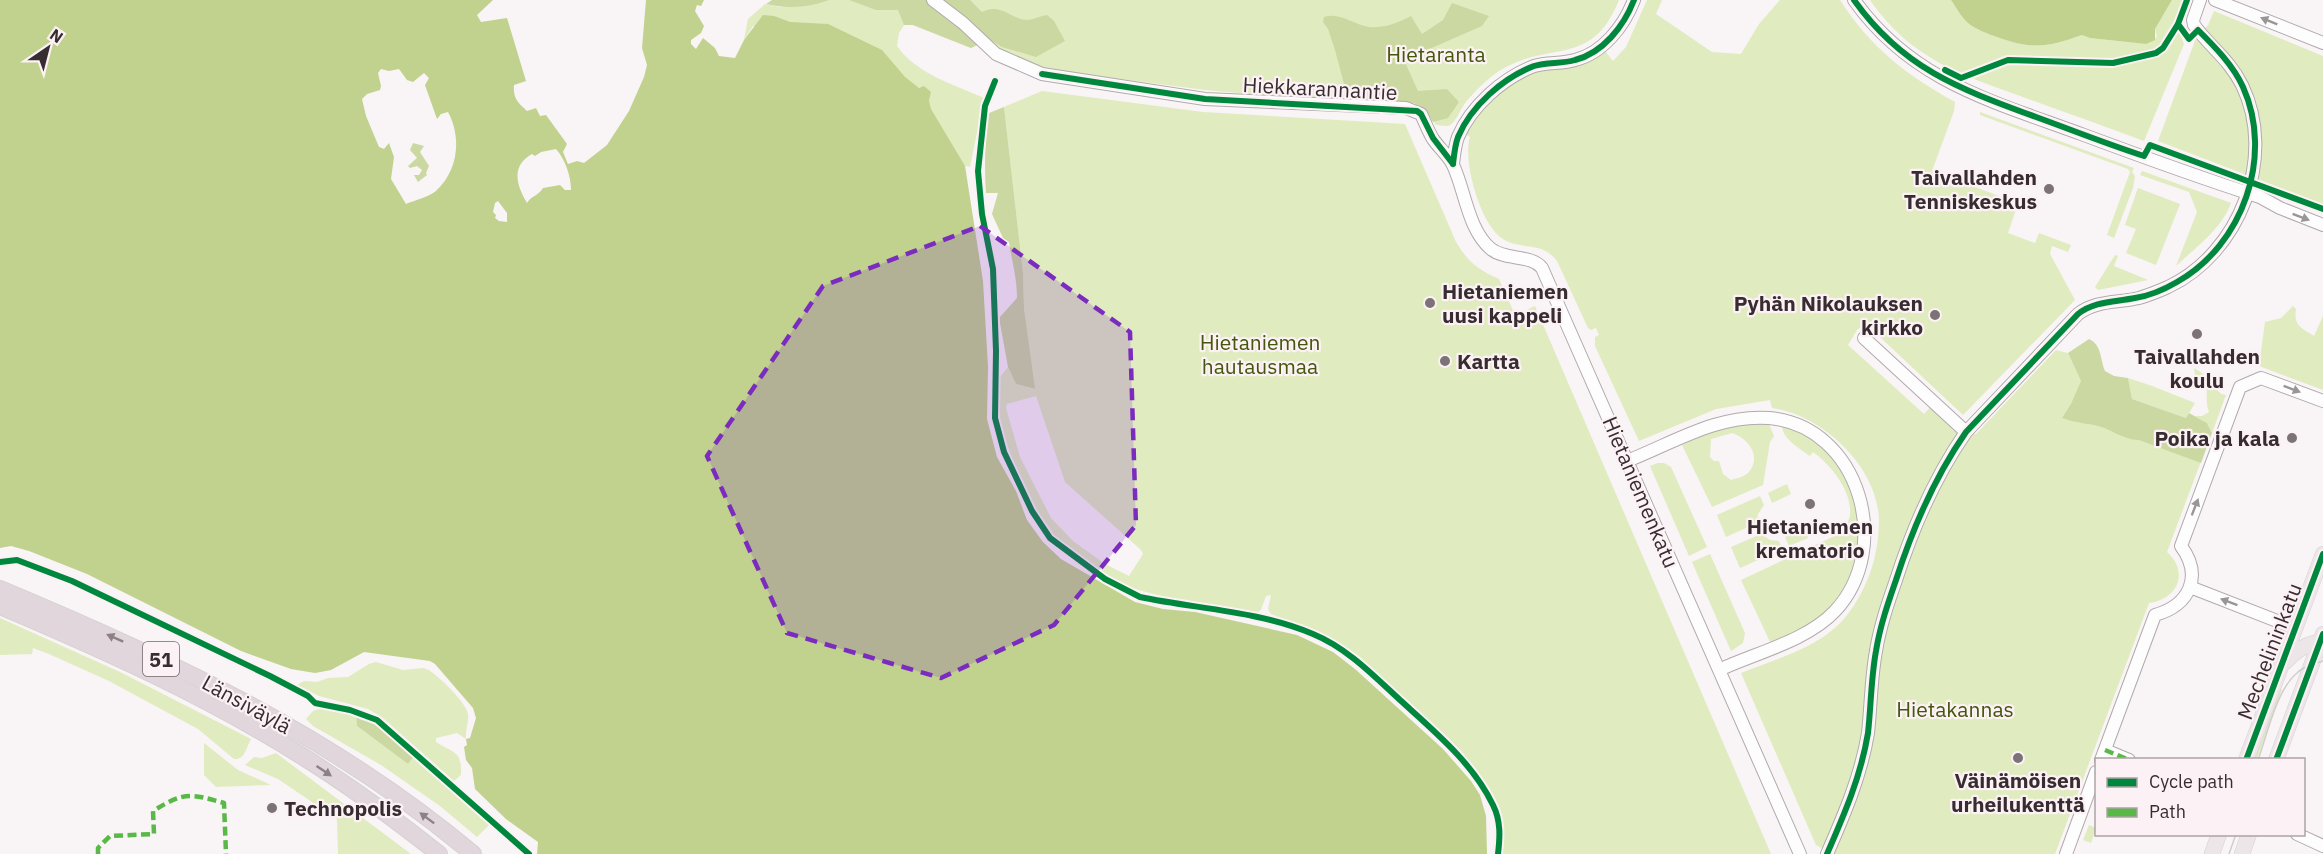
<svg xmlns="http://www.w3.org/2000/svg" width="2323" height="854" font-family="'IBM Plex Sans',sans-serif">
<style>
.green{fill:#e0ebc0;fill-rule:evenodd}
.forest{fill:#cbd8a2}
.water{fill:#c0d28d;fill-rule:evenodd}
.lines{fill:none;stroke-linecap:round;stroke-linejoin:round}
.minor-casing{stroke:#b1aaac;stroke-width:14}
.major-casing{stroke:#d5d1d2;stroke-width:16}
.highway-casing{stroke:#d5d1d2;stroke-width:18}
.minor{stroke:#fefdfe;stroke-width:12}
.major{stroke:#ede6e8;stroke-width:15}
.highway{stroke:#e1d6db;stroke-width:16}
.tram{stroke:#cfcdce;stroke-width:1.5}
.quiet{stroke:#58b947;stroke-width:4.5;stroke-dasharray:9 4.5;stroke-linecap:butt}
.cycleway-casing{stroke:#fcf1f4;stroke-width:10}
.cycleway{stroke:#00873e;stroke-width:6}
.oneway{fill:#9a9597}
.oneway2{fill:#8c8286}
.marked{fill:#7b2cbf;fill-opacity:0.2;stroke:#7b2cbf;stroke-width:4.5;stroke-dasharray:12 8;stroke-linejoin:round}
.poi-dot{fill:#7b7375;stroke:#fcf1f4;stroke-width:2}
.labels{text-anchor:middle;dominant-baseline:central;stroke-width:4.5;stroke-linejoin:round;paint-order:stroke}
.shield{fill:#fcf1f4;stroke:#72686b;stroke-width:1.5}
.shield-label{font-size:20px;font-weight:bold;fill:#372d30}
.park-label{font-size:21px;fill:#45560d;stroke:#fcf1f4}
.street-label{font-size:21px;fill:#372d30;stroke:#fcf1f4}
.poi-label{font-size:21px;font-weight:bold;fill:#372d30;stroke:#fcf1f4;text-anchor:end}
</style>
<rect width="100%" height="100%" fill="#f9f4f5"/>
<!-- green -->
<path class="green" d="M817,0H1619C1591,69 1551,39 1499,71C1487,79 1475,91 1466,102C1461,108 1456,122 1450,125C1447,127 1440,125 1436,125L1426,110L1414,103L1290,98L1205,90L1044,69L1004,54L989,39L971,48L913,25H904L899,33L897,46C916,74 955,85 984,98L970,167L965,166L952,151L934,143L929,101L931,92L753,26L744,40L748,19L765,4L780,7Z
M1647,0H1662L1656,14L1712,52L1741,54L1759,24L1780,0H1840C1870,47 1906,75 1955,102L1954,111L1932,171L2018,203L2008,233L2035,243L2039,233L2071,245L2068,252L2052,246L2050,254L2075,300L1963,415L1865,323L1857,330L1848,345L1924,414L1933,404L1956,425L1952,430L1976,434L2056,350L2068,353L2081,381L2114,422L2203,456L2167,552C2190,573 2177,599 2149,603L2055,854H1833L1816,845L1741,673C1778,658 1823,647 1848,614C1869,586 1879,554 1879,519C1877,466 1822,415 1772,408L1770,400L1716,409L1639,441L1595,346V337L1599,335L1596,328L1591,330L1588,328L1557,261C1541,240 1522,251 1503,239C1481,226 1462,161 1470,137L1466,134C1482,108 1507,78 1539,70C1565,63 1582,68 1606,52L1613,61L1626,47Z
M1870,0H1951C1956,7 1961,17 1968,23C1975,29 1988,34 1997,37C2032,50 2048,47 2082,35L2090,38L2146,44L2157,37L2155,29L2172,0H2183L2175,23L2184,44L2144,141C2107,127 2069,114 2031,100C1965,76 1912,61 1870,0Z
M2214,11L2323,56V204L2158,141L2196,38L2208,25Z
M1042,91L1203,112L1405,124L1456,242C1469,263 1477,269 1499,279L1515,315L1535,306L1771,854H1502L1504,828L1499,807L1481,780L1448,740L1359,656L1330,637L1271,614L1268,609L1271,595L1266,596L1261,610L1257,612L1161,596L1135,589L1117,582L1067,547L1052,533L1036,510L1016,471L1000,423L998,409L1000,377L1008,367L1016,384L1034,389L1024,308L1023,273L1004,107ZM1036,396L1065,482L1141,550L1143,554L1129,576L1105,564L1073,541L1051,518L1020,457L1006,408L1007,404Z
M1980,112L2134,168L2132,172L2135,176L2133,188L2114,238L2107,235L2130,172L2128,169L1980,115Z
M2142,171L2231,203C2221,230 2196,247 2176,266L2197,212L2189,192L2140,175Z
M2138,188L2180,204L2156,265L2126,253L2136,229L2125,225Z
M2115,255L2118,256L2114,266L2148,280L2098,290L2095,287Z
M2293,306L2296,309C2293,326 2302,328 2314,336L2323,316V390L2259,366L2265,322L2281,318Z
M2194,368L2202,373L2221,394L2226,395L2212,433L2207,423L2195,416H2202L2209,412C2204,399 2210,388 2203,377L2195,376Z
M2128,378L2152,386L2195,403L2186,418L2132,399Z
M1768,422L1774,436L1770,442L1763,485L1712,507L1682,445L1709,432L1733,424ZM1732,433C1748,438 1762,456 1749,472C1745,477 1737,478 1731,480L1723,474L1719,461H1714L1710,457L1711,439Z
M1782,425L1816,441L1834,458L1849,479L1861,526L1854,572L1839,599L1815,623L1771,644L1741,580L1843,532C1845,527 1850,519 1850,514C1852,491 1831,465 1813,452L1810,456C1799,448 1782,439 1782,425Z
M1658,463H1664L1671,467L1707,547L1689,556L1650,466Z
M1787,484L1791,494L1772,503L1768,493Z
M1760,496L1764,505L1758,514L1757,523L1726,537L1717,515Z
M1804,528L1808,538L1789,546L1785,537Z
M1761,534L1770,540L1779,541L1782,549L1740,568L1731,547Z
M1710,554L1745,633L1743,643L1731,651L1692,562Z
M0,618L120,672L251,739C246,748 245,760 234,759L198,729L109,681L49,654L33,648L32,654L0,655Z
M376,662L403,670L423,668L429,670C440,678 466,702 468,714C469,723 465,730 466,739L457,733L436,738V742C454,754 462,750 461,775L454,781L383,718L368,709L319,696L297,685L304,681L317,682L328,678L348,677L369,664Z
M2279,688L2282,690L2257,759L2253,760Z
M322,708L356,714L357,726L408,764L415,755L491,823L477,837L440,806L381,765L313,726L306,719L313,711Z
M204,743L238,770L271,785L216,787L204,775Z
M276,753L411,854H338L337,819L278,779L245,765L254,757L262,758Z
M2089,825L2096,828L2091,843L2083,840Z"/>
<!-- forest -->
<path class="forest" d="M772,0H829C809,8 787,9 766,4Z
M849,0H970L982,12C1001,2 1011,20 1028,20C1034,19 1041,16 1047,15L1054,21L1065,41L1036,57L1002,47L989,39L971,48L913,25H904L898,10H876Z
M1452,3L1489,16L1482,26L1404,60L1418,91L1447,89L1459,102L1448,118L1433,122L1426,110L1414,103L1356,98L1344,84L1335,50L1328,29L1323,22L1324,17C1340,12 1354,25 1369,27C1382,29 1400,22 1411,16L1422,34L1443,20Z
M1004,107L1023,273L1024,308L1035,389L1016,384L1008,367L999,318L1017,298C1017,277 1012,263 1009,242L1003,238L992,214L998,193H986C984,166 985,140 989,113Z
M413,143L424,146L420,152L429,166L426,173L427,175L418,182L414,175H419L422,170L417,166L410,168L408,166L417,158L410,150Z
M2089,339C2102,345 2100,359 2105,371L2114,376L2128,378L2132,399L2186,418L2189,413L2207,423L2212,433L2201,463L2139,440C2123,440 2110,428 2094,425C2083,423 2073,422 2062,418L2071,404L2081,381L2068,353Z
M356,714L383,726L415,755L408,764L357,726Z"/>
<!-- water -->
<path class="water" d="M0,0H493L477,15L481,22L507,18L526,81L514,85C513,98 517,102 527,111L536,108L540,116L546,115L567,144L563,152L568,164L577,161L584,163L607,145L629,111L644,77L647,65L642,48L646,0H704L701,6L697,5L695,11L704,26L701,33L691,40V44L696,49L703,38L715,48L719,56L735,58L744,40L763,15L774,16L790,22L828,24L882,50L905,77L919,88L924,86L931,92L929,101L931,109L965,166L983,281L988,367L987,419L997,457L1016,491L1027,520L1043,542L1061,559L1135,602L1163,609L1195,612L1297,635L1333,652L1355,669L1443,749L1471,781L1480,795L1486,816L1487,854H537L538,842L506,819L475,789L472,768L466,760L464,747L467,745L466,739L470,738L476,718L473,708L435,664L430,661L364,652L331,670L315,673L291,669L241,651L87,574L29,551L11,546L0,548ZM381,69L389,71L399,69L407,80L413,82L424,73L429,78L425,85L437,119L441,114L448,112C462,138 458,171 436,191C429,197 415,200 406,204L391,179L394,157L389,143L384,149L379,147L366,116L362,99L367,94L380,90L381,86L378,73ZM556,149C565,159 571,176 571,190H565L560,185L543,188C538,196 531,196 527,203C516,184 511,166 532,154L535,156L541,152ZM498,201L507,213V222L499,221L495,218L496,215L493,212L495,203Z
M1951,0H2172L2155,29V40L2146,44L2090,38L2082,35C2048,47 2032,50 1997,37C1988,34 1975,29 1968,23C1961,17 1956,7 1951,0Z"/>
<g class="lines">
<!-- minor casing -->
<g class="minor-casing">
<path id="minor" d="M933,0L963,23L996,54L1042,74L1205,99L1406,108L1421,114C1425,122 1428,131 1433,139C1439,148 1448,155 1453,165C1465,190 1468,230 1491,249C1506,261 1531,254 1542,268L1800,854
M1854,0C1912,82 1995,102 2084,135C2143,157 2201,178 2260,197L2280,208L2323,225
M2215,0L2323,43
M1453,164C1454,155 1455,145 1458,137C1471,106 1503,78 1534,66C1547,62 1562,64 1575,60C1603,53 1624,26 1634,0
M1864,338L1966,432
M1627,461C1673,443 1718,414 1769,418C1860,426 1894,548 1835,611C1807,641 1755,653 1719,670
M2190,587L2295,628
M2105,750L2129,760
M2101,760L2155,615C2190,605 2203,576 2181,546L2240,387L2261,378L2323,401
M2297,834L2323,846
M1827,854C1844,815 1861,776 1868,733C1871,706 1871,678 1876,651C1880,626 1888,603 1896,580C1913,527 1934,478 1966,432L2078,314C2096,300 2118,303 2139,298C2149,295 2159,291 2168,287C2240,253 2277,157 2242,85C2229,59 2210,47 2194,25L2193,20L2200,0
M2066,854L2096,772"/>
</g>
<!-- major casing -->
<g class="major-casing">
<path id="major" d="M2285,662C2296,651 2307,642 2323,642
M2246,760L2323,554
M2276,760L2323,634
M2212,854L2219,834
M2242,854L2249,834"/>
</g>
<!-- highway casing -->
<g class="highway-casing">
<path id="highway" d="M0,589C168,659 333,736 473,854
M0,606C104,650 206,696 302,756C350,786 395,819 439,854"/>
</g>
<!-- minor -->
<use href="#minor" class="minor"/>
<!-- major -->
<use href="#major" class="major"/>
<!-- highway -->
<use href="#highway" class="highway"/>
<!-- tram -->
<path class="tram" d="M2258,760C2267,735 2277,689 2297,673C2304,666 2314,664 2323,661
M2229,854L2236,834"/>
<!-- quiet -->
<path class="quiet" d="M2105,750L2129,760
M98,854V848L110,836L154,834L153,811C184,792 189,793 224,803L226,854"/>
<!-- cycleway casing -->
<g class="cycleway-casing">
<path id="cycleway" d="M1854,0C1903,69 1960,89 2036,117C2072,130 2107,144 2144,156L2150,145L2323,209
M1945,70L1961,78L2008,60L2113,63L2156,53L2163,48L2178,24L2187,0
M1042,74L1205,99L1417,111L1421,114L1433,138L1453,164
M995,81L985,106L978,171L982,214L993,269L996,351L995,418L1004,452L1032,511L1050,538L1105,579L1140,597C1197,609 1259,611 1313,634C1347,648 1373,675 1400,700C1433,730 1473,763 1493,805C1501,821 1500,837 1498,854
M1453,164C1454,155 1455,145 1458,137C1471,106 1503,78 1534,66C1547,62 1562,64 1575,60C1603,53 1624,26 1634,0
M0,562L17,560L72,581L270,676L308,696L315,703L350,710L377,720L529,854
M2246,760L2323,554
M2276,760L2323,634
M1827,854C1844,815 1861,776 1868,733C1871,706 1871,678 1876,651C1880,626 1888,603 1896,580C1913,527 1934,478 1966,432L2078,314C2094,301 2115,302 2135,298C2149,296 2165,289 2177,282C2243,245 2274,156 2243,87C2233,65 2215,47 2198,30L2189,39L2178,24"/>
</g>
<!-- cycleway -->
<use href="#cycleway" class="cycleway"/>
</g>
<!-- one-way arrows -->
<defs><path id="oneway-solid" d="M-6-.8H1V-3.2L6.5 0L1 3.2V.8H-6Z" transform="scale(1.5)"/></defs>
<g class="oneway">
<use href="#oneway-solid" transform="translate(2269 21) rotate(-158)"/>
<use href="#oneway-solid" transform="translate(2301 217) rotate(21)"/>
<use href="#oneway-solid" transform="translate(2292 389) rotate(21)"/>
<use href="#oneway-solid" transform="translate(2195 507) rotate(-69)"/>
<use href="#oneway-solid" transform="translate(2229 602) rotate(-159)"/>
</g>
<g class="oneway2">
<use href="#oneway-solid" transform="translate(115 638) rotate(-156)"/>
<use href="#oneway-solid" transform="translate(324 771) rotate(34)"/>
<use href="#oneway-solid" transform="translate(427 818) rotate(-143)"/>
</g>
<!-- marked area -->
<path class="marked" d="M980,226L1130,332L1136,525L1054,625L941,678L787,633L707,456L823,286Z"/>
<!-- markers -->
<g class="poi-dot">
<circle cx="2049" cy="189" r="6"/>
<circle cx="1430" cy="303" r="6"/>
<circle cx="1935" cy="315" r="6"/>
<circle cx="2197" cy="334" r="6"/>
<circle cx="1445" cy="361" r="6"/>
<circle cx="2292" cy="438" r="6"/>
<circle cx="1810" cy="504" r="6"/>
<circle cx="2018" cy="758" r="6"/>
<circle cx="272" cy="808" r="6"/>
</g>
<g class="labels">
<!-- shield labels -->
<rect class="shield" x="143" y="642" width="36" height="34" rx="4.5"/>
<g class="shield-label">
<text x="161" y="659">51</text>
</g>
<!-- park labels -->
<g class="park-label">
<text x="1436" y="54">Hietaranta</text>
<text x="1260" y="342">Hietaniemen<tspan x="1260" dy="24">hautausmaa</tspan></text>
<text x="1955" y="709">Hietakannas</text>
</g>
<!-- street labels -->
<g class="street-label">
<text transform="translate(1320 88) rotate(3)">Hiekkarannantie</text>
<text transform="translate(1641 492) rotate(67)">Hietaniemenkatu</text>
<text transform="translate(2269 651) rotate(-69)">Mechelininkatu</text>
<text transform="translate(247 704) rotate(29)">Länsiväylä</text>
</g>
<!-- poi labels -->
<g class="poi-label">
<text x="2037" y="177">Taivallahden<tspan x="2037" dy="24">Tenniskeskus</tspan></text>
<text x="1442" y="291" text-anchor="start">Hietaniemen<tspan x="1442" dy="24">uusi kappeli</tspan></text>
<text x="1923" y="303">Pyhän Nikolauksen<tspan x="1923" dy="24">kirkko</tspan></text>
<text x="2197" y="356" text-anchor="middle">Taivallahden<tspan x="2197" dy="24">koulu</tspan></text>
<text x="1457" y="361" text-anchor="start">Kartta</text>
<text x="2280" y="438">Poika ja kala</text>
<text x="1810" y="526" text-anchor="middle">Hietaniemen<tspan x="1810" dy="24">krematorio</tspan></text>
<text x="2018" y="780" text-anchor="middle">Väinämöisen<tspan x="2018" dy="24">urheilukenttä</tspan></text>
<text x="284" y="808" text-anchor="start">Technopolis</text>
</g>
</g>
<!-- legend -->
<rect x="2095" y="758" width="210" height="78" fill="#fcf1f4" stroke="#ada3a6" stroke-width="1.5"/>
<rect x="2107" y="778" width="30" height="9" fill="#00873e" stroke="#ada3a6" stroke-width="1.5"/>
<text x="2149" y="788" font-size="18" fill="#372d30">Cycle path</text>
<rect x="2107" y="808" width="30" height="9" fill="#58b947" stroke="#ada3a6" stroke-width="1.5"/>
<text x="2149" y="818" font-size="18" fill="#372d30">Path</text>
<!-- north arrow -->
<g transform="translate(48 48) rotate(35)" stroke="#fcf1f4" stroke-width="4.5" paint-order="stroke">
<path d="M0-4.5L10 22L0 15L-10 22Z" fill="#372d30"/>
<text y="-9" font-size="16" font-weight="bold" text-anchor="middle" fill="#372d30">N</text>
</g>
</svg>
